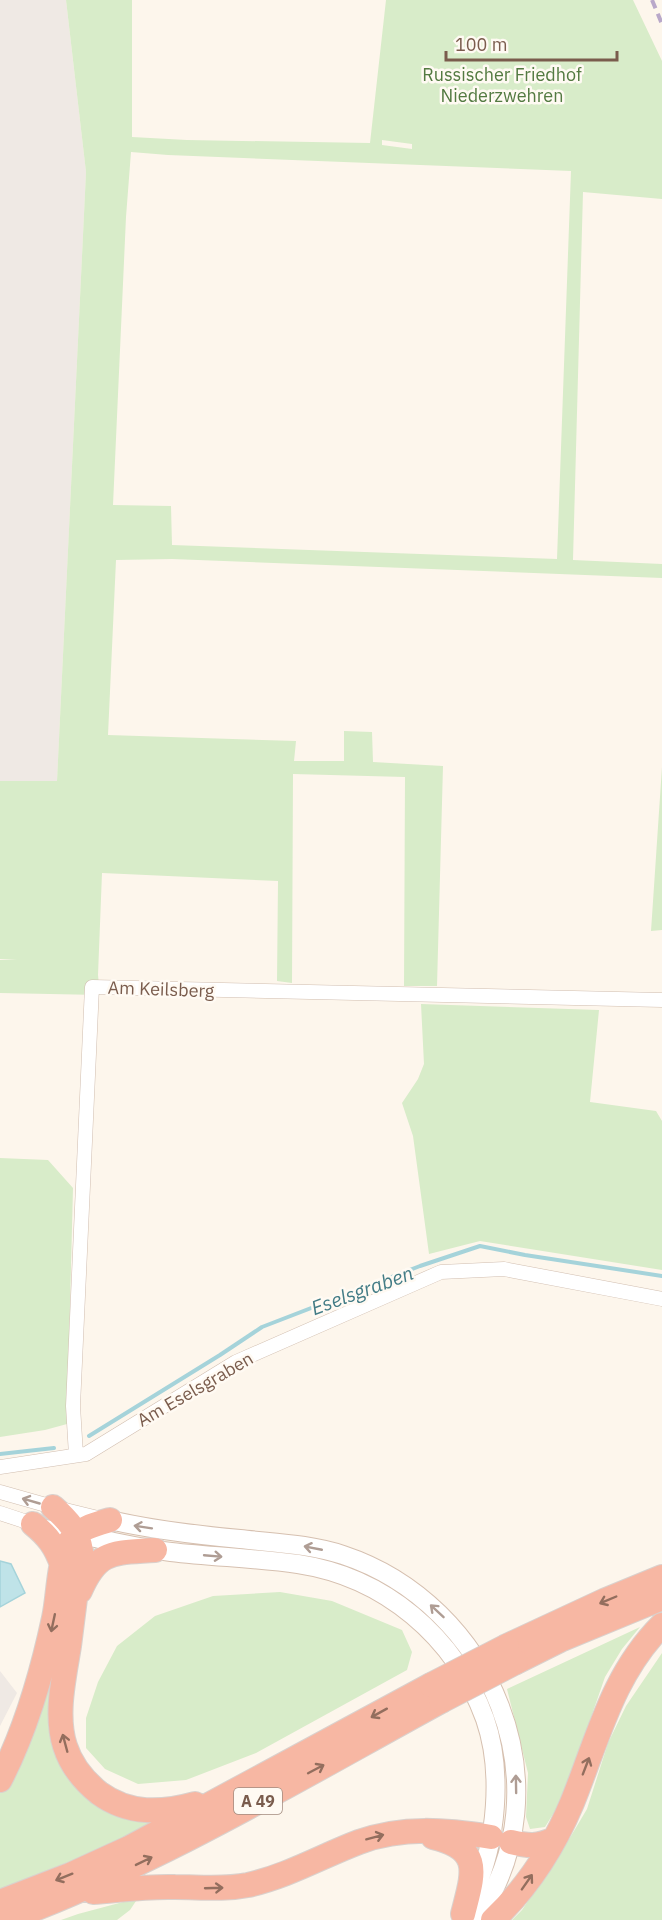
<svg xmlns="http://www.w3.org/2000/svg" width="662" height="1920" font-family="'IBM Plex Sans',sans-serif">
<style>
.industrial{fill:#efe9e4}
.green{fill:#d8ecc9;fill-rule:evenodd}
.water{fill:#bfe3e8;stroke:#a5d3da;stroke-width:1.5}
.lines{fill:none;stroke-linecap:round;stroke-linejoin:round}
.stream{stroke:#a5d3da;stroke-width:4}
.street-casing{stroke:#d1beb0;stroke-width:15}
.secondary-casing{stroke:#d6c0b0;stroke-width:20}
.highway-casing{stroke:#dad1cd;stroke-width:26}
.street{stroke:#fff;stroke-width:14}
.secondary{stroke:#fff;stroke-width:18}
.highway{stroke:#f7b7a3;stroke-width:24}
.rail{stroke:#b9a8c9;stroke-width:4;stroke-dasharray:9 6;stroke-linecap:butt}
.highway-bridge-casing{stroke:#dad1cd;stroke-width:26;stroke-linecap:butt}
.highway-bridge{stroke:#f7b7a3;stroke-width:24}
.oneway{stroke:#af9d94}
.oneway2{stroke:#936e5e}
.labels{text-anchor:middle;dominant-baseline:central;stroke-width:5;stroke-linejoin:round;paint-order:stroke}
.shield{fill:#fffaf3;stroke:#a28b7f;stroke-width:1.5}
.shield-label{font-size:16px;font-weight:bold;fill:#7a5c4d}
.park-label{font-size:18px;fill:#537a41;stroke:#fffaf3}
.street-label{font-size:18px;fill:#7a5c4d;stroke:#fffaf3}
.water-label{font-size:20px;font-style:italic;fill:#437c86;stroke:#fffaf3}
</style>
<rect width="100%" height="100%" fill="#fdf6ec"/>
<!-- industrial -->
<path class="industrial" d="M0,0H66L86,172L57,781H0Z
M0,1671L17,1693L0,1726Z"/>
<!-- green -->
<path class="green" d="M66,0H132V137L187,140L370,143L386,0H633L662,61V199L583,192L573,560L662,564V578L172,559L116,560L108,735L296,741L294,761H344V731L372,732L373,762L443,766L437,986H404L405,777L293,774L292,983L277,981L278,881L102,873L98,975L100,995L0,993V960H17L0,959V781H57L86,172ZM382,140L412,144V149L382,145ZM131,152L168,155L571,171L557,559L172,545L171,506L113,505L126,217Z
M662,767V930L651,931Z
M421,1004L599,1010L590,1102L656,1111L662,1121V1270L480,1241L429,1254L413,1136L402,1103L418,1079L424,1064Z
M0,1158L48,1160L73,1188L67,1424L45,1430L0,1437Z
M280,1592L332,1601L402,1630L412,1652L407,1670L256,1753L186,1780L138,1784L105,1769L86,1748V1718L98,1682L117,1646L155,1616L213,1596Z
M640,1627L622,1649L605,1677L563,1798L545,1827L530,1829L526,1817L528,1773L507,1689Z
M51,1652L62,1763L162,1819L86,1855L0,1889V1791Z
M662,1653V1920H512L522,1910L568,1841L587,1809L608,1743L626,1706Z
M138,1898L130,1910L117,1920H61L78,1914Z"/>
<!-- water -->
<path class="water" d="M0,1561L11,1564L25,1593L0,1607Z"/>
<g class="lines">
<!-- stream -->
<path class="stream" d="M89,1436L220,1355L262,1327L420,1266L480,1246L525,1255L662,1276
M0,1454L54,1448"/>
<!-- street casing -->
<g class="street-casing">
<path id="street" d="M76,1455L73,1406L92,987L662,1000
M0,1467L86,1454L236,1362L441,1272L504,1269L662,1299
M0,1492L53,1507L102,1519
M0,1513L33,1524L76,1534"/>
</g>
<!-- secondary casing -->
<g class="secondary-casing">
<path id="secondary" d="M110,1520C153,1530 197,1535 240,1539C275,1543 310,1544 343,1555C491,1604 569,1787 476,1920
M77,1534C108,1541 139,1548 171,1552C213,1557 256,1558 298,1564C384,1577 455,1636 485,1719C503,1771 497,1842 474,1892"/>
</g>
<!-- highway casing -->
<g class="highway-casing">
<path id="highway" d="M53,1507C68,1520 78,1531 81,1551C77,1583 73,1614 69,1646C64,1678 55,1715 65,1746C71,1765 84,1781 99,1793C129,1815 162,1813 195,1804
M33,1524C48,1536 56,1547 62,1565
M80,1591C98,1549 114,1553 155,1550
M507,1646L606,1600L662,1577
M516,1662L560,1640L662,1598
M0,1780C26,1730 42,1674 54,1618C59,1595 58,1561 70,1541C79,1528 96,1524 110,1520
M433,1837C484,1849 473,1874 463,1914
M511,1842C528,1846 538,1847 554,1839
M93,1892C120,1890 147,1886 175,1887C200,1887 223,1890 248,1885C288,1876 322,1856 359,1842C403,1826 446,1830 491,1837
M0,1902L70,1875L129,1848L431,1685
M6,1920C159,1863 298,1779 441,1701
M493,1920C527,1888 554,1846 572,1803C598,1739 612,1675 662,1625"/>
</g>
<!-- street -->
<use href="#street" class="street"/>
<!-- secondary -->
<use href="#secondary" class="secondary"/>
<!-- highway -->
<use href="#highway" class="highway"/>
<!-- rail -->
<path class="rail" d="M652,0L662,24"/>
<!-- highway-bridge casing -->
<g class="highway-bridge-casing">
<path id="highway-bridge" d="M431,1685L507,1646
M441,1701L516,1662"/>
</g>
<!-- highway-bridge -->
<use href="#highway-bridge" class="highway-bridge"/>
</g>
<!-- one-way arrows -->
<defs><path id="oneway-shaft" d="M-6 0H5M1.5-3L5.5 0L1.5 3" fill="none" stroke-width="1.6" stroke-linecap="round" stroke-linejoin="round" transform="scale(1.5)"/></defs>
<g class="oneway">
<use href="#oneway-shaft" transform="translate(31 1501) rotate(-164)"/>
<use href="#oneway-shaft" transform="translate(143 1527) rotate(-171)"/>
<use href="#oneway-shaft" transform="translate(313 1548) rotate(-169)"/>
<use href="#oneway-shaft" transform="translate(213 1556) rotate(5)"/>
<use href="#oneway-shaft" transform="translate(437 1611) rotate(-137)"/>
<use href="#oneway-shaft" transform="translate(516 1784) rotate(-91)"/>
</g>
<g class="oneway2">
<use href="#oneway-shaft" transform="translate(608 1600) rotate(157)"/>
<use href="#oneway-shaft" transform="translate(53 1623) rotate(102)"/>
<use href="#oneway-shaft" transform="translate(379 1713) rotate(151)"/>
<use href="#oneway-shaft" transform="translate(65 1743) rotate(-105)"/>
<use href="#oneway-shaft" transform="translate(586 1766) rotate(-69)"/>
<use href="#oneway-shaft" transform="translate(316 1769) rotate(-28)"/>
<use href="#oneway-shaft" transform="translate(375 1837) rotate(-15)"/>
<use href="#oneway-shaft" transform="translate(144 1861) rotate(-26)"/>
<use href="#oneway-shaft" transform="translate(64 1877) rotate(158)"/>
<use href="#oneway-shaft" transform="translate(527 1882) rotate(-55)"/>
<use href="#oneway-shaft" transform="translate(214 1888) rotate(-2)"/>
</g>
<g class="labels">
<!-- shield labels -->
<rect class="shield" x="234" y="1788" width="48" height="26" rx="4.5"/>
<g class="shield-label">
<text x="258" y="1801">A 49</text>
</g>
<!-- park labels -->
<g class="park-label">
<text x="502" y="74">Russischer Friedhof<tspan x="502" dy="21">Niederzwehren</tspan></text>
</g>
<!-- street labels -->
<g class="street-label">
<text transform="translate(161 989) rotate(2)">Am Keilsberg</text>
<text transform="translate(195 1389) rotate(-30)">Am Eselsgraben</text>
</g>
<!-- water labels -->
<g class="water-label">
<text transform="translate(362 1290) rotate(-20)">Eselsgraben</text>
</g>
</g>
<!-- scale -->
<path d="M446 51v9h171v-9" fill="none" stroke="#7a5c4d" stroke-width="3"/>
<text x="455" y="51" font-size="18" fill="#7a5c4d" stroke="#fffaf3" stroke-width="4.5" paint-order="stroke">100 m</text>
</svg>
